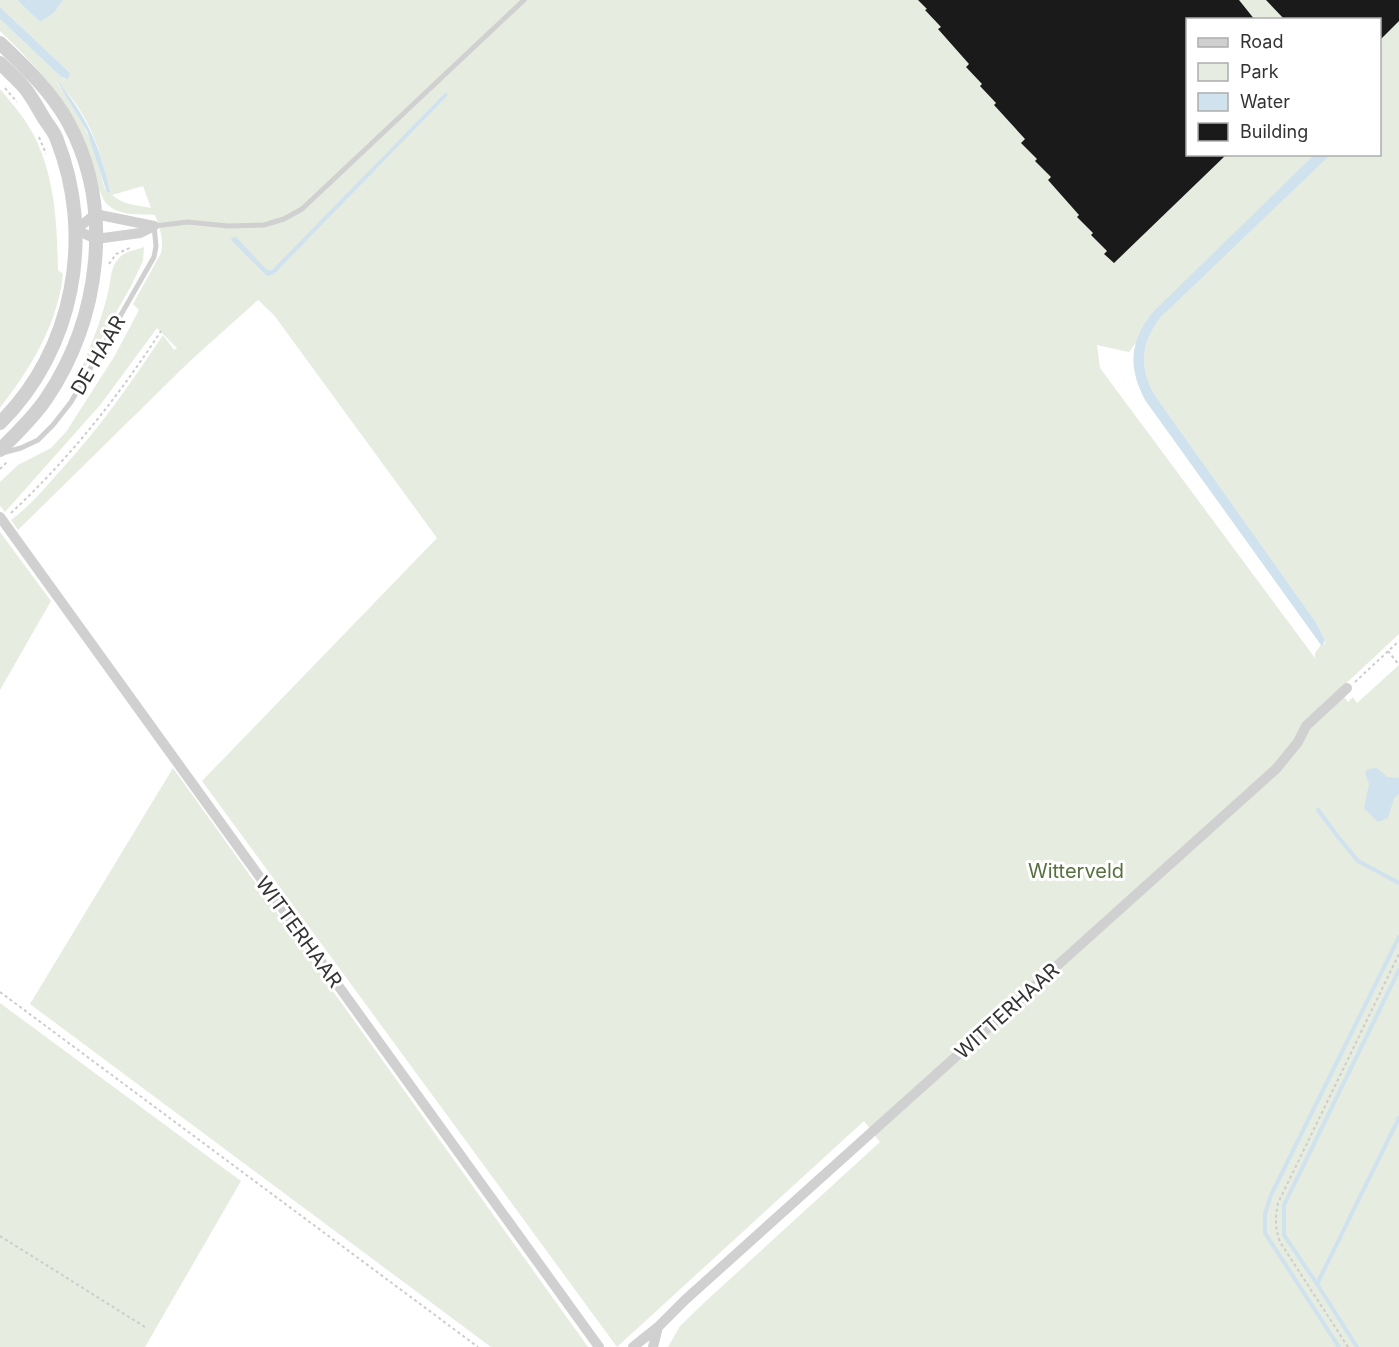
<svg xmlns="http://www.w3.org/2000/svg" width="1399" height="1347" font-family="Inter,sans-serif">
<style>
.green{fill:#e6ecdf;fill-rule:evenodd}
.water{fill:#cfe2ee}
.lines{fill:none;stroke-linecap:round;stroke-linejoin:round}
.stream{stroke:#cfe2ee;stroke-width:4}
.building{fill:#1a1a1a}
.path{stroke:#cdcdcd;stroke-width:2;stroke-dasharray:3 3;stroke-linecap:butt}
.service{stroke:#d0d0d0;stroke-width:5}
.minor{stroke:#d0d0d0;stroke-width:10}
.tertiary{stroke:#d0d0d0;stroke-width:14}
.labels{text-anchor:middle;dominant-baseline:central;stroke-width:6;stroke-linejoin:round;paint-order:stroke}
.street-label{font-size:20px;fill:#333;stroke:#fff}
.park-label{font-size:20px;fill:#56703f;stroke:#fff}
</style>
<rect width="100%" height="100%" fill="#fff"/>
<!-- green -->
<path class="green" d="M0,0H17L40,22L54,13L63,0H1399V634L1339,690L1348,702L1353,697L1357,703L1399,665V1347H668L680,1326L706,1301L880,1142L864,1121L617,1347L202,781L437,538L274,315L258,300L190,361L18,530L11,520C30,506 44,489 60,471C99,429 131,383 163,335L174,350L177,348L157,328L101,404L5,512L0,506V482L18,465L51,448L66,432L114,357L139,310L133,304L161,253C164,238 160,229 155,215C138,214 119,216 107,204C98,196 88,147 80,132C60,91 32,62 0,31V19L61,77L65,79L69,72L0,7ZM1188,20H1380V154H1188ZM55,80C86,108 103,152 109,192L107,193C100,179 99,161 93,147C84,122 70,101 55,80ZM1307,176L1160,318C1141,344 1139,366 1154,394L1315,621L1325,640V644L1321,645L1315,653V658L1100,368L1097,345L1129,352L1151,323ZM143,186L151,208C137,205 123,205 112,195Z
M0,89C11,102 22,115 31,130C55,173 57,222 58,270L63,274C58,324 30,369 0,408Z
M144,247L143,261L131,286L75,385C87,353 102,322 109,288C111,278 111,266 119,258C125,251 136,250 144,247Z
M0,532L51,601L0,690Z
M173,768L588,1347H491L30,1004Z
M0,1003L241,1181L145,1347H0Z"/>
<!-- water -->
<path class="water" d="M17,0H63L54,13L40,22Z
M0,7L69,72L70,75L67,79L61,77L0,19Z
M55,78C86,115 100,145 110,192L107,193L87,131Z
M446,92L448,95L274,274L267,276L232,241L231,238L236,237L267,270H272Z
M1314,155H1330L1160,318C1141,344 1139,366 1154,394L1315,621L1325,640L1323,645H1321L1145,400C1128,367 1129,342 1153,312Z
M1377,768L1387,777L1399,778V794L1394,798L1388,818L1378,822L1364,808L1369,784L1365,773L1368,769Z"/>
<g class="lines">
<!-- stream -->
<path class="stream" d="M1318,810L1339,838L1358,861L1399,883
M1317,1284L1284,1235V1205L1399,970
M1339,1347L1265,1233V1214L1271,1195L1399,937
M1357,1347L1317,1284L1399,1118"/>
</g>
<!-- building -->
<path class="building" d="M918,0H1239L1255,20H1188V154H1227L1114,263L1104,254L1107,251L1091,235L1093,233L1077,217L1079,215L1048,180L1051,177L1035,161L1037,159L1021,143L1025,139L994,105L996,103L980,86L982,84L966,67L969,64L938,29L941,27L925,10L927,9Z
M1266,0H1399V21L1380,40V20H1285Z"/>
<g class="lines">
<!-- path -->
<path class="path" d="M5,88L17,102
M39,137L46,154
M109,264L116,254L130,248
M0,469L7,462
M11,513C69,459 118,397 161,331
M1388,651L1399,665
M1355,682L1399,641
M0,992L478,1347
M0,1236L145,1327
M1348,1347L1280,1242C1275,1228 1275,1218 1278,1203L1399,954"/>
<!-- service -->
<path class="service" d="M2,453L21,448L38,440L53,425L71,402L154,257L156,246L154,226L188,222L228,226L264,225L284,219L302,209L524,0"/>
<!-- minor -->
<path class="minor" d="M95,214L154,226L140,233L96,239L76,230Z
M0,517L599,1347
M633,1347L658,1327
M653,1347L658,1327L685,1300L1276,769L1298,742L1306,726L1347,688"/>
<!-- tertiary -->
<path class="tertiary" d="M0,43C25,67 51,91 68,122C115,208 100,319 46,399C33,418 16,434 0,450
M0,63C8,71 16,78 23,86C32,96 38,109 45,120C49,126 55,133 57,140C95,236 74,350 0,423"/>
</g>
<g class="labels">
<!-- street labels -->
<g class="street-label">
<text transform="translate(98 355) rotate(-60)">DE HAAR</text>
<text transform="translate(299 932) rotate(54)">WITTERHAAR</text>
<text transform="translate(1007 1011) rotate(-42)">WITTERHAAR</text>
</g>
<!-- park labels -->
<g class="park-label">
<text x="1076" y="871">Witterveld</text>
</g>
</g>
<!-- legend -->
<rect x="1186" y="18" width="195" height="138" fill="#ffffff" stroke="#adadad" stroke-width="1.5"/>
<rect x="1198" y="38" width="30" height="9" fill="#d0d0d0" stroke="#adadad" stroke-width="1.5"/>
<text x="1240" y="48" font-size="18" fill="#333333">Road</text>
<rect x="1198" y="63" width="30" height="18" fill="#e6ecdf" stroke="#adadad" stroke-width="1.5"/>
<text x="1240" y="78" font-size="18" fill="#333333">Park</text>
<rect x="1198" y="93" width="30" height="18" fill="#cfe2ee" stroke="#adadad" stroke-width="1.5"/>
<text x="1240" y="108" font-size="18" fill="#333333">Water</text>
<rect x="1198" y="123" width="30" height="18" fill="#1a1a1a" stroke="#adadad" stroke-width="1.5"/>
<text x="1240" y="138" font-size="18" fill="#333333">Building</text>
</svg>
